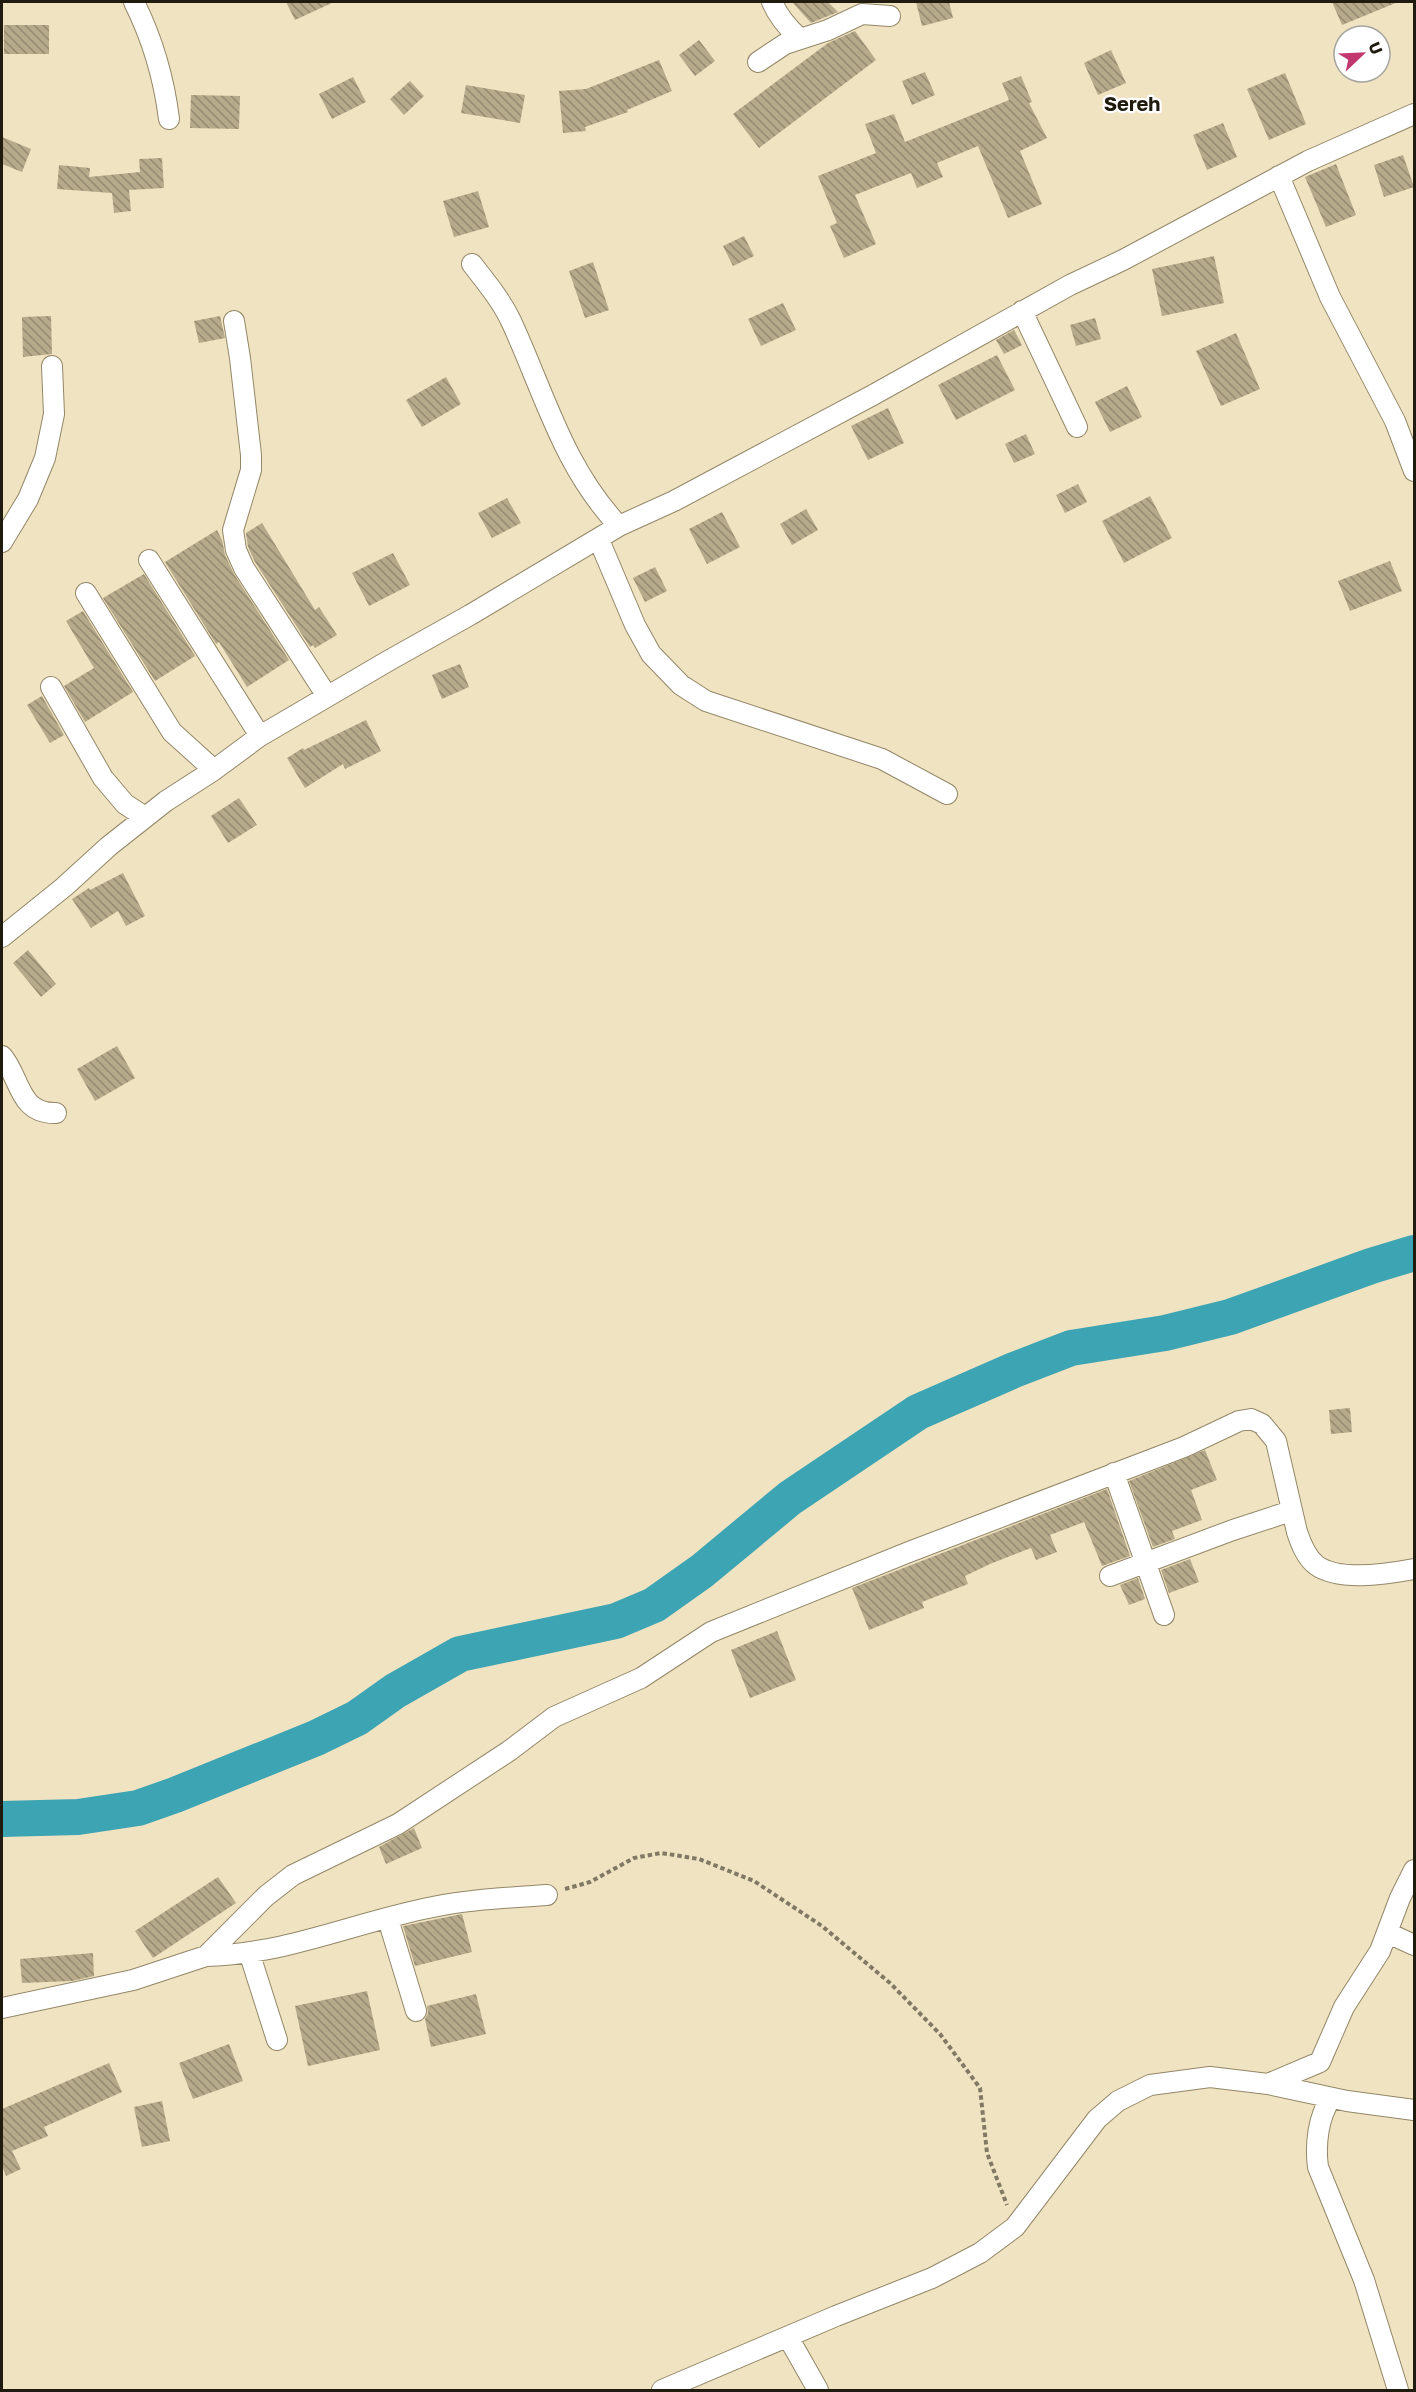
<svg xmlns="http://www.w3.org/2000/svg" width="1416" height="2392" font-family="'Golos Text',sans-serif">
<style>
.lines{fill:none;stroke-linecap:round;stroke-linejoin:round}
.river{stroke:#3da4b3;stroke-width:36}
.building{fill:url(#building-back-hatch)}
.minor-casing{stroke:#938768;stroke-width:22}
.path{stroke:#827964;stroke-width:4;stroke-dasharray:4.5 3;stroke-linecap:butt}
.minor{stroke:#fff;stroke-width:20}
.labels{text-anchor:middle;dominant-baseline:central;stroke-width:4.5;stroke-linejoin:round;paint-order:stroke}
.neighbourhood-label{font-size:20px;font-weight:bold;fill:#201b0f;stroke:#fff}
</style>
<defs>
<pattern id="building-back-hatch" width="6" height="6" patternUnits="userSpaceOnUse" patternTransform="scale(1.5)"><rect width="6" height="6" fill="#b6aa8a"/><path d="M-1 5l2 2M0 0l6 6M5-1l2 2" fill="none" stroke="#948a6f"/></pattern>
</defs>
<rect width="100%" height="100%" fill="#f0e3c2"/>
<g class="lines">
<!-- river -->
<path class="river" d="M2,1819L78,1817L138,1808L175,1795L316,1738L357,1718L395,1691L460,1654L616,1621L654,1605L702,1571L790,1498L918,1412L1014,1370L1071,1348L1165,1333L1230,1317L1371,1266L1414,1253"/>
</g>
<!-- building -->
<path class="building" d="M286,2H334L295,20Z
M792,2H828L838,12L811,23Z
M916,2H949L953,18L922,26Z
M1332,2H1398L1342,25Z
M4,25H49V54H4Z
M855,31L876,60L759,148L733,114L828,43Z
M699,40L715,61L695,76L679,55Z
M1111,50L1126,83L1098,95L1084,63Z
M659,60L672,91L627,110L628,112L585,127L586,131L563,133L559,91L586,89Z
M925,72L935,95L912,105L902,81Z
M1285,73L1306,124L1269,140L1247,89Z
M1021,76L1032,102L1029,103L1047,138L1020,151L1042,204L1008,218L978,146L937,163L943,177L917,188L911,173L855,195L876,244L844,258L830,226L837,223L818,176L876,153L865,124L894,114L905,142L1009,100L1002,83Z
M353,77L366,102L332,119L319,94Z
M410,81L424,96L404,115L390,99Z
M466,85L525,95L520,123L461,113Z
M191,95L240,96L239,129L190,128Z
M1223,123L1237,157L1207,170L1193,135Z
M2,137L31,149L22,172L2,164Z
M1403,155L1414,187L1384,197L1374,165Z
M162,158L164,188L129,190L131,211L114,213L112,193L57,189L59,165L90,168L89,177L140,172L139,159Z
M1336,164L1356,215L1326,227L1305,177Z
M478,191L489,227L454,237L443,201Z
M744,236L754,256L733,266L723,246Z
M1214,256L1224,303L1162,316L1152,269Z
M593,262L609,310L585,318L569,271Z
M783,303L796,330L761,346L748,319Z
M51,316L52,354L23,357L22,317Z
M220,316L225,338L199,343L194,321Z
M1095,318L1101,339L1076,346L1070,325Z
M1014,330L1022,345L1004,354L996,340Z
M1236,333L1260,389L1221,406L1196,351Z
M997,355L1015,390L956,420L938,385Z
M446,377L461,404L422,427L406,400Z
M1127,386L1142,417L1110,432L1095,402Z
M888,408L904,443L868,460L851,426Z
M1026,434L1035,454L1014,463L1005,444Z
M1078,484L1087,502L1065,513L1056,495Z
M1150,496L1172,538L1124,563L1102,521Z
M507,498L521,523L492,538L478,513Z
M806,509L818,530L792,545L780,524Z
M722,512L740,547L707,564L689,529Z
M262,523L315,610L319,607L337,635L315,648L313,645L310,647L255,562L248,547L246,533Z
M217,530L222,540L225,555L234,574L289,660L247,687L219,642L216,644L165,562Z
M393,553L410,585L369,606L352,573Z
M1390,561L1402,591L1350,611L1338,581Z
M655,567L667,591L645,602L633,578Z
M144,574L195,656L155,681L103,598Z
M83,611L133,692L85,722L64,686L94,668L66,621Z
M460,664L469,687L442,699L432,675Z
M42,696L64,735L50,743L27,705Z
M366,720L381,751L345,769L343,764L305,788L287,758L303,748L304,750Z
M239,798L257,825L228,843L211,816Z
M123,873L145,916L126,926L118,911L91,928L72,899L89,888L90,890Z
M28,950L56,984L41,997L13,963Z
M117,1046L135,1078L95,1101L77,1069Z
M1350,1408L1352,1432L1331,1434L1329,1410Z
M1205,1450L1217,1480L1191,1490L1202,1520L1172,1531L1175,1539L1153,1547L1129,1481Z
M1107,1489L1130,1556L1102,1566L1084,1522L1050,1535L1057,1552L1036,1560L1031,1548L990,1564L965,1576L968,1584L922,1602L924,1608L869,1630L852,1588Z
M1190,1559L1199,1582L1169,1593L1161,1570Z
M1138,1578L1145,1599L1129,1605L1120,1585Z
M777,1631L796,1680L750,1698L731,1650Z
M414,1828L422,1848L386,1864L379,1847Z
M218,1877L236,1903L153,1958L135,1931Z
M462,1914L472,1952L415,1966L403,1926Z
M93,1953L94,1976L72,1981L22,1983L20,1959Z
M367,1991L380,2050L308,2066L295,2006Z
M476,1994L486,2034L431,2047L425,2019L428,2013L427,2006Z
M229,2044L243,2081L193,2099L179,2063Z
M109,2063L122,2092L44,2127L48,2136L12,2151L21,2169L6,2176L2,2166V2109Z
M162,2101L170,2141L142,2147L134,2107Z"/>
<g class="lines">
<!-- minor casing -->
<g class="minor-casing">
<path id="minor" d="M134,2C152,38 164,79 169,119
M772,2C778,16 787,27 799,38
M758,62L785,44L828,30L862,14L890,16
M1279,176L1330,297L1395,421L1414,471
M472,264C486,282 501,300 511,321C544,392 563,467 619,526
M1022,311L1077,427
M234,321L240,358L251,455V470L233,530L236,550L244,568L327,696
M599,540L635,625L651,654L681,685L706,701L882,759L947,794
M2,542L28,499L45,458L54,414L52,366
M149,560L260,736
M86,593L172,732L214,770
M51,687L103,778L125,804L145,817
M2,937L64,887L109,846L166,801L214,770L260,736L388,661L470,615L619,526L674,501L873,395L1070,285L1123,260L1308,161L1414,114
M2,1056C21,1078 18,1114 56,1113
M1114,1473L1164,1615
M1110,1576L1233,1530L1291,1511
M388,1919L416,2011
M1388,1933L1414,1945
M249,1952L277,2040
M206,1956C288,1954 355,1922 433,1907C470,1899 509,1898 547,1895
M2,2008L133,1980L206,1956L266,1896L293,1875L398,1824L509,1751L554,1717L641,1678L711,1632L909,1552L1184,1447L1239,1421L1251,1419L1262,1424L1276,1441L1297,1532C1301,1544 1306,1557 1316,1565C1339,1582 1388,1574 1414,1569
M1268,2084L1320,2062L1344,2007L1380,1951L1400,1898L1414,1870
M1331,2098C1318,2117 1315,2145 1318,2167L1364,2280L1398,2390
M788,2337L818,2390
M662,2390L836,2316L932,2278L980,2253L1015,2227L1097,2119L1118,2101L1150,2085L1210,2077L1268,2084L1347,2101L1414,2110"/>
</g>
<!-- path -->
<path class="path" d="M565,1889L590,1882L634,1858L661,1853L699,1859L754,1881L822,1926L890,1983L940,2034L980,2088L987,2153L1007,2205"/>
<!-- minor -->
<use href="#minor" class="minor"/>
</g>
<g class="labels">
<!-- neighbourhood labels -->
<g class="neighbourhood-label">
<text x="1132" y="103">Sereh</text>
</g>
</g>
<!-- border -->
<rect width="1416" height="2392" fill="none" stroke="#201b0f" stroke-width="6"/>
<!-- north arrow -->
<g transform="translate(1362 54) rotate(67)"><circle r="28" fill="#ffffff" stroke="#a6a49f" stroke-width="1.5"/>
<path d="M0-4.5L10 22L0 15L-10 22Z" fill="#c2376d"/>
<text y="-9" font-size="16" font-weight="bold" text-anchor="middle" fill="#201b0f">U</text>
</g>
</svg>
